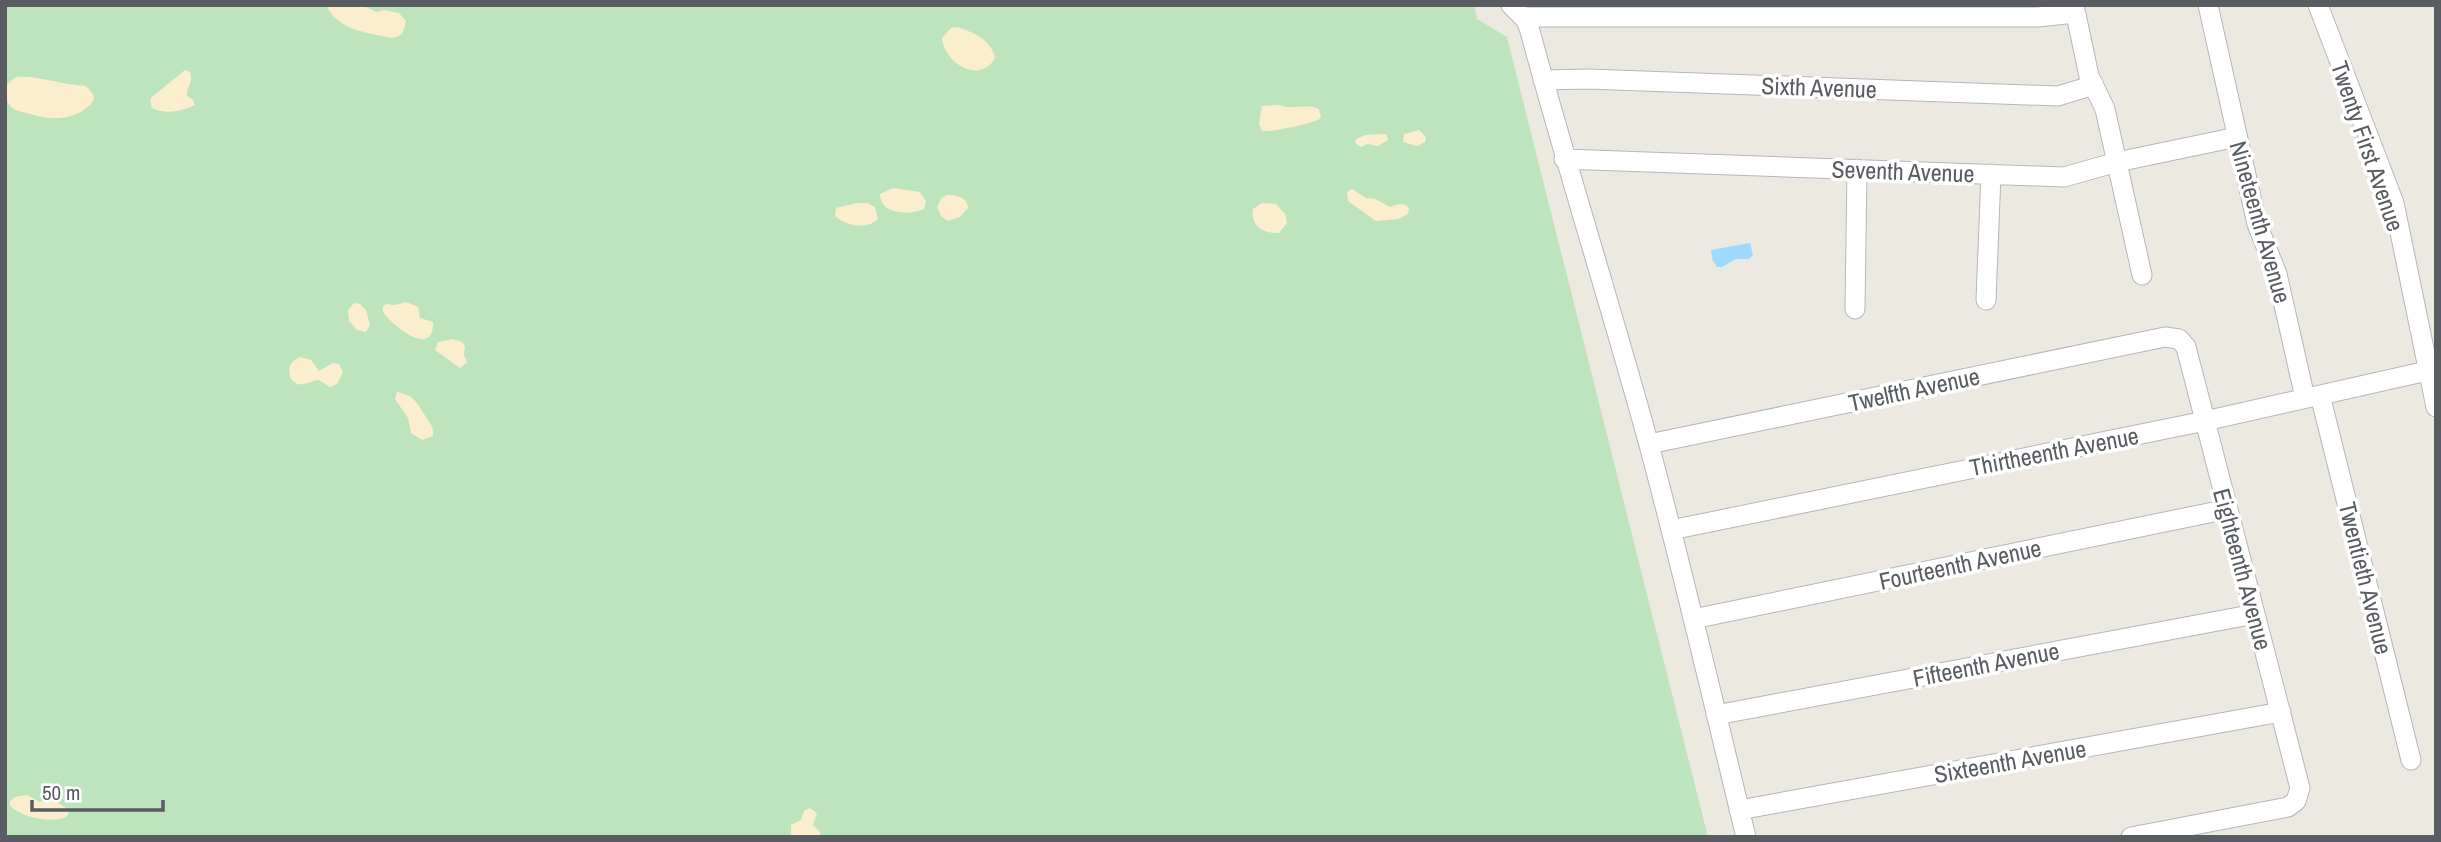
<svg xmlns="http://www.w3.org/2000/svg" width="2441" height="842" font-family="'Archivo Narrow',sans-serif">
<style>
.green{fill:#bee4bd}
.sand{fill:#faeece}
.water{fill:#9ed9ff}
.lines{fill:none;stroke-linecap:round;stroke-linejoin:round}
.minor-casing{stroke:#b4b7bc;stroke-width:21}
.minor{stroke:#fff;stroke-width:19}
.labels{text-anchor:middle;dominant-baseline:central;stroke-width:7;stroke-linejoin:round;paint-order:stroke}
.street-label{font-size:24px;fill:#595d62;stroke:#fff}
</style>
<rect width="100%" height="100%" fill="#ece9e1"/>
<!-- green -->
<path class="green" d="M5,5H1474L1477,19L1507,37L1708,837H5Z"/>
<!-- sand -->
<path class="sand" d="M330,5H362L376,12L384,10L399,13L406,21C405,27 404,33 399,36C392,40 384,36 377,35C358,31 339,27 328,9Z
M958,27C974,33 991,39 995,58C980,85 944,63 942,38L951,28Z
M185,70L190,72C194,82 186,87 187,96L193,100L195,105C182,111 166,115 152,108L150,100L152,97Z
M16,77C35,75 64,85 86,86L93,94L94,100C82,118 56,121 38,116C18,110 5,113 5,86Z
M1280,105C1291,111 1303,102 1319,109L1321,118C1313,124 1272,132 1262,131L1259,124L1262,106Z
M1419,130L1426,137L1425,142L1417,146L1403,142L1404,134Z
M1386,134L1388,140L1378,146L1368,144L1361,147L1355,143L1356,139L1365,135Z
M893,188L920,192L926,201L924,209C908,216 880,214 880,194Z
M1352,189L1366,198L1375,199L1390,207C1398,205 1402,201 1409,208L1408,214L1398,219L1376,221L1348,201L1347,192Z
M946,195C956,195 967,196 968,208L960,217L948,221L941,216L937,207L941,199Z
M857,203H867L875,207L878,219C868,230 846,226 835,216L836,208Z
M1262,203L1276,204L1285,214L1287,223L1279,233C1264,234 1250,226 1253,209Z
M406,302L418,307L420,318L433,322C434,360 392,325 383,312V306L386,304L395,305Z
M354,303L360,304L366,310L370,325L366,332L357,330L349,321L348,310Z
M453,339L462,342L465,346L464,355L467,362L460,368L435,350L438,342Z
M300,357L311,360L319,371L333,363L339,364L343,372L337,384L330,387L319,380C307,381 301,390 291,379C287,368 290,361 300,357Z
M397,392C413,395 416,401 424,414C429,423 434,425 433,436L422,440L411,433L408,418L395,399Z
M27,795L40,802L54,800L66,808L69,813L66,817C50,823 23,818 10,806V801L15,797Z
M810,808L817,813L813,825L820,832V837H791V825L801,820L804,811Z"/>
<!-- water -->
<path class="water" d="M1750,243L1753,255L1749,259H1736L1722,267H1717L1713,261L1711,250Z"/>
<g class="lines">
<!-- minor casing -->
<g class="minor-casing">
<path id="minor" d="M1511,5L1526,20L1530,31C1567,169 1611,306 1649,445C1684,575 1714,706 1746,837
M2074,5L2089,76L2105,109L2142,275
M2208,5L2257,224L2277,274L2305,398
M2318,5L2394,203L2436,407
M1523,17H2038L2075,13
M1543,80L1588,79L2058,96L2094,85
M1564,159L2064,177L2117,162L2237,137
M1986,300L1991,174
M1855,309L1857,169
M2320,395L2411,760
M1649,444L2165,337L2179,339L2186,347L2300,788L2296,801L2288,807L2131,837
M1671,530L2205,421L2436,369
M1693,619L2228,509
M1716,715L2255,614
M1739,810L2281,712"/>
</g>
<!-- minor -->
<use href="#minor" class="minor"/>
</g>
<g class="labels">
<!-- street labels -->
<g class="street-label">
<text transform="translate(1819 87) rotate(2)">Sixth Avenue</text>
<text transform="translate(2368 146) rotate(71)">Twenty First Avenue</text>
<text transform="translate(1903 171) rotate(2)">Seventh Avenue</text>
<text transform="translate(2261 222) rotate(74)">Nineteenth Avenue</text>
<text transform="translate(1914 389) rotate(-12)">Twelfth Avenue</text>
<text transform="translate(2054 451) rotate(-11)">Thirtheenth Avenue</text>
<text transform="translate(1960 564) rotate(-12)">Fourteenth Avenue</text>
<text transform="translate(2243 569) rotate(75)">Eighteenth Avenue</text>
<text transform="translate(2366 578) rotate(76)">Twentieth Avenue</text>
<text transform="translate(1986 664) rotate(-11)">Fifteenth Avenue</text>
<text transform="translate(2010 761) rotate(-10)">Sixteenth Avenue</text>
</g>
</g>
<!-- border -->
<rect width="2441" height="842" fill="none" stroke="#595d62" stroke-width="14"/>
<!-- scale -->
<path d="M32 800v10h131v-10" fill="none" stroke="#595d62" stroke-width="3.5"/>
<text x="42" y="800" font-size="21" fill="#595d62" stroke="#ffffff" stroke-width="5" paint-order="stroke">50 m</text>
</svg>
